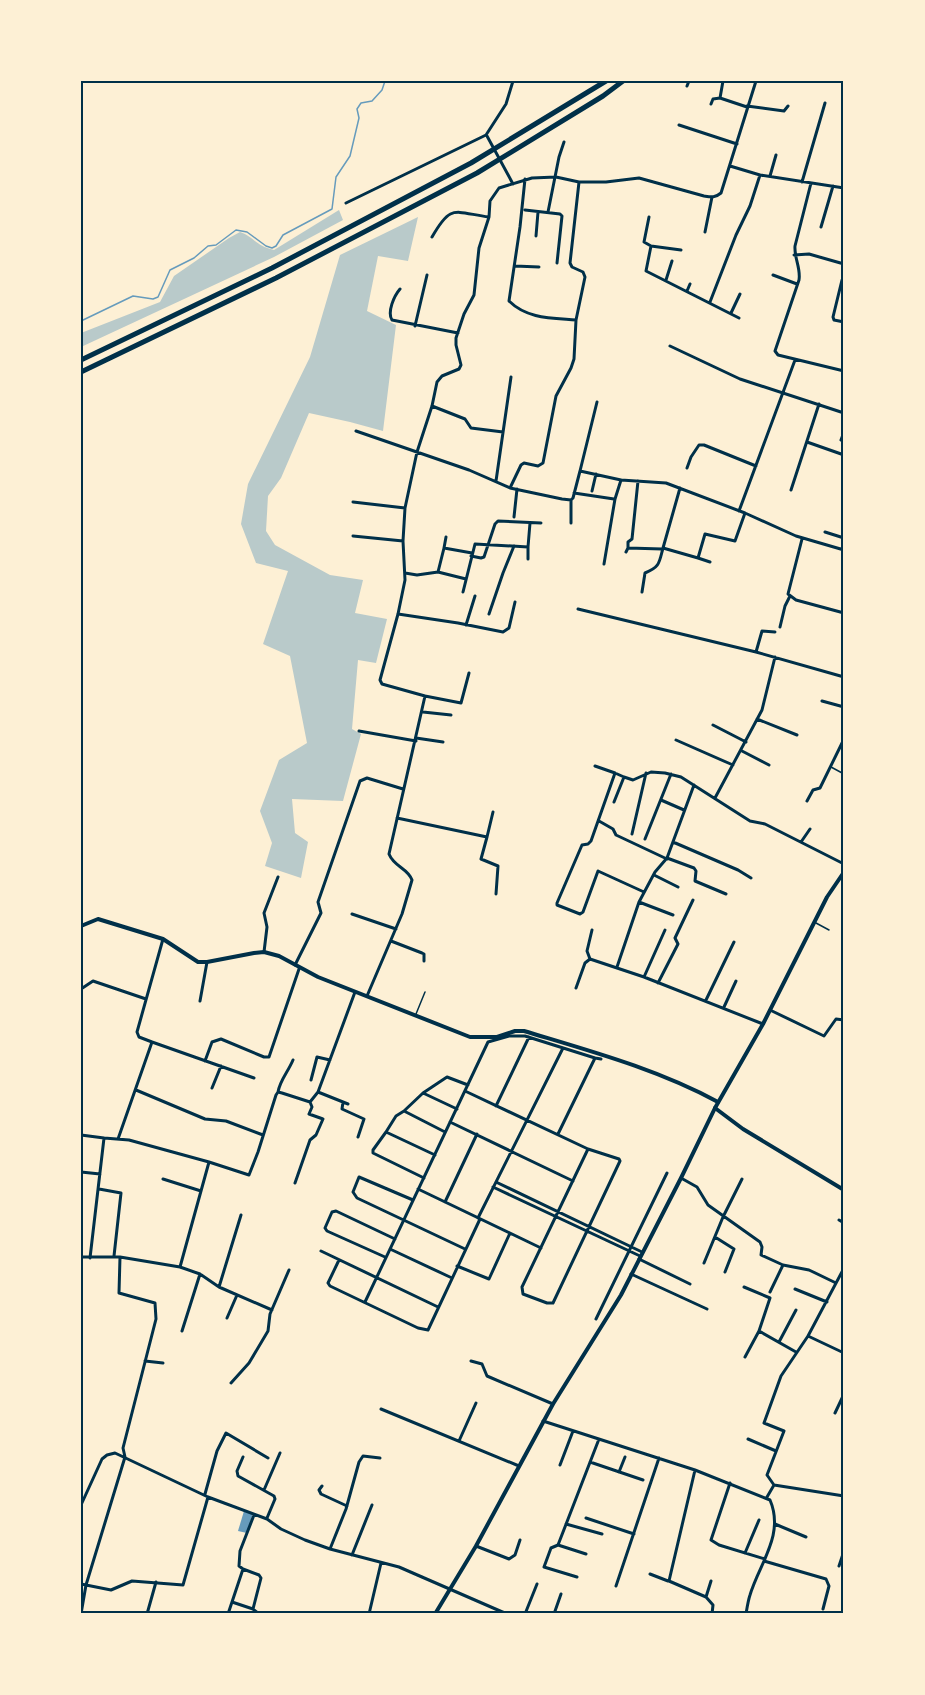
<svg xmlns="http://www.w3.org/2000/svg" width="925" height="1695" font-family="Jost,sans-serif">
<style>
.green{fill:#b9caca}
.water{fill:#669bbc}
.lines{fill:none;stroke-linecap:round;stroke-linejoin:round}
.stream{stroke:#669bbc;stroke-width:1.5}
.service{stroke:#003049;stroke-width:1.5}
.minor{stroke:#003049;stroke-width:3}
.tertiary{stroke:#003049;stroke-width:4}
.secondary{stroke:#003049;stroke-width:4}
.motorway{stroke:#003049;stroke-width:5}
.neatline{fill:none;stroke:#003049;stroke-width:2}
</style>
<rect width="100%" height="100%" fill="#fdf0d5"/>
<!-- green -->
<path class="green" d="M339,210L343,220L274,257L81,347V333L160,302L174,276L229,238L240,232C254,237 256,246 274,250Z
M418,217L408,261L378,256L367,311L396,325L383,431L350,422L309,413L281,478L268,496L266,531L275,545L330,575L363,580L355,613L387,619L376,663L358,660L352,729L361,734L343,801L292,799L295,833L308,842L301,878L265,866L272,843L260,811L279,760L307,743L290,656L263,644L288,571L256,563L241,524L248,484L310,357L340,255Z"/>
<!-- water -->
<path class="water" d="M244,1511L253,1513L247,1533L238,1531Z"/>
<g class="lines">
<!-- stream -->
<path class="stream" d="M81,321L133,296L153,299L158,297L170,270L194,258L208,246L216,245L236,230L247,232L266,246L272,248L276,246L283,235L332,209L336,177L350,156L359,118L357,109L361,103L372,101L382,90L385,81"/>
<!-- service -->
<path class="service" d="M831,767L844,774
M816,923L829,930
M416,1014L425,992"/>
<!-- minor -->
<path class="minor" d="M723,81L720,98L747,107
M843,84L844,82
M687,86L689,81
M711,104L713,99L720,98
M747,106L784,111L788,106
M679,125L737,144
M487,136L513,184
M730,166L760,175L844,188
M770,176L776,155
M525,179L520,227L509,301C527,319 552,318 576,320
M802,182L825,103
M811,183L795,246C794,258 801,268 799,280L775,351L778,355L844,371
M346,203L486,135L506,104L513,81
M525,210L560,214L562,216L557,263
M548,212L559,157L564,142
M649,217L644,242L651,246L646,271L739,318
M821,227L833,186
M705,232L712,197
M536,236L538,212
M432,237C451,204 453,212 489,217
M651,246L681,250
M794,255L809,254L844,264
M515,266L539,267
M773,275L797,284
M666,280L672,261
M842,280L833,317L834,320L844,322
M400,289C394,296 387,312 392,320L458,333
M687,291L690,284
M710,302L736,235L750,206L760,175
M731,313L740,294
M415,326L427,275
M670,346L740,379L844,413
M432,406L465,419L471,428L503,432
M356,431L469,470L510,488L562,499L571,500L573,498L580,471L621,480L666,483L745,513L796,536L844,550
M841,440L844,432
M807,442L844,455
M687,468L691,457L699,445H704L756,466
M580,471L597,402
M496,481L511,377
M510,488L521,465L524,463L538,466L543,463L556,396L571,368L574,359L576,320L585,277L583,272L572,267L570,263L579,182
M680,488L663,548L698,558
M791,490L819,404
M592,491L596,474
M574,493L614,499
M571,500V523
M353,502L405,508
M739,511L795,360
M514,517L517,489
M825,532L844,538
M353,536L403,541
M802,539L788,594L796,600L844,613
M444,548L446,537
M628,548V542L632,539L638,481
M842,549L844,543
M626,552L628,548L662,549
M471,556L481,558L484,557L495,524L498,521L541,523
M528,559V547
M710,562L698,558L705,534L735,541L745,513
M604,564L615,499L621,480
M438,572L466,579
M405,573L417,575L438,572L444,548L472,553
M463,592L475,544L528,547L530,523
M642,592L645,573C660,567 659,563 663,548
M578,609L756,652L844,677
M398,614L458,623L503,632L509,628L515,602
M489,614L503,573L514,546
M466,625L475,596
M780,627L785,606L790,596
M756,652L762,631L775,632
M425,696L461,703L469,673
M822,701L844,707
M423,712L451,715
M757,719L797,735
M713,725L746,742
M359,731L416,741
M416,738L443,742
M676,740L733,765
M742,751L769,765
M595,766L615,773
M624,777L615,773L591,841L588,844L582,845L557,903V905L580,914L583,912L598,871L644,892
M715,798L762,710L775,657
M661,800L684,810
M807,801L813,790L820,788L844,739
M614,802L624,777L633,780L651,772L665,773L681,777L750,821L765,824L844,864
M397,818L487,837L481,859L498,866L496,894
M599,821L613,829L616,835L667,859
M632,834L646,773
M487,837L493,812
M645,839L671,774
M673,842L738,870L751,878
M801,842L810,829
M667,858L694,868L696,871L695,881L726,894
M654,875L678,887
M639,902L673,915
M352,914L396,929
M391,941L422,953L424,954V961
M264,952L267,927L264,913L278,877
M590,959L587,951L592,930
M295,965L321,913L318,902L360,781L367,778L403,789
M617,967L639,902L655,872L667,858L694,785
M644,977L665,930
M658,983L678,944L675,938L693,900
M576,988L585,963L590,959L644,977L763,1024
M81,989L93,981L146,999
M367,996L402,914L412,880C408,868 394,867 389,854L425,696L382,684L380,680L398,614L405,580L403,541L405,508L417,452L432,406L437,382L442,376L459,369L461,365L456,345V338L464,314L474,295L479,248L489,217L490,201L499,188L532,178L556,177L579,182H606L639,178L704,196C711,197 715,198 721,193L756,81
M706,1000L734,942
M200,1001L207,962
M724,1007L736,981
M770,1010L824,1036L836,1019L844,1020
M152,1042L139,1037L137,1032L163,939
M205,1061L212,1042L221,1039L264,1057H269L299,969
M311,1080L317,1057L330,1060
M212,1088L221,1066
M136,1090L205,1119L226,1121L263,1135
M465,1091L588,1149L619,1159L620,1161L553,1303H547L523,1294L522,1287L588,1149
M278,1092C280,1080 288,1072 293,1060
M318,1092L348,1104
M423,1093L447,1077L468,1085
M343,1102L342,1109L364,1119L358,1137
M496,1106L529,1037
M450,1122L573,1181
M386,1132L396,1116L404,1111
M445,1132L404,1111L423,1093L457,1109
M558,1134L595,1058L601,1059
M81,1135L104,1138
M118,1139L152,1042L254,1078
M81,1172L100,1174
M424,1178L373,1153V1150L386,1132L435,1155
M681,1178L697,1187L708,1205L760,1242L762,1247L761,1255L783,1265L809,1270L836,1283
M163,1179L201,1191
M496,1182L642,1252
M295,1183L310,1140L316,1135L323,1119L309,1114L312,1107L310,1102
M493,1187L640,1256
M99,1189L121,1193L114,1256
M418,1189L541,1248
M413,1200L359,1177L353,1192L357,1198L465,1249
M445,1202L477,1134
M478,1218L563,1048
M839,1220L844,1223
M715,1237L734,1249L725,1272
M390,1249L452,1278
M321,1251L438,1307
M81,1257H120L180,1267L200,1274L219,1287L272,1310
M385,1257L327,1231L325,1228L332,1212L336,1211L395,1239
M90,1258L104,1138L129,1140L209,1162
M639,1259L690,1284
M339,1260L328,1283L330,1286L418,1328L428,1330L480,1219
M704,1263L723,1217L742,1179
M457,1266L489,1279L510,1233
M180,1267L209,1162L249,1175L258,1152L276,1095L278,1092L282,1093L310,1102L318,1092L355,992
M844,1268L808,1336L781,1376L764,1423L784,1431L767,1475L774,1485L844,1496
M631,1274L707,1309
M219,1287L241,1215
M744,1287L770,1298L759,1331
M795,1289L827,1302
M770,1292L783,1265
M365,1302L488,1042L509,1036H525L595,1058
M227,1318L237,1295
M596,1319L667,1173
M182,1331L200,1274
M808,1336L844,1353
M779,1342L796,1310
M745,1357L759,1331L796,1352
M145,1361L163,1363
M471,1361L482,1364L487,1376L553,1404
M231,1383L249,1363L268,1331L270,1314L289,1270
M381,1409L519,1466
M835,1413L844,1394
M543,1421L695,1470L770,1500C785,1535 759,1564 750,1595C748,1601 747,1608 746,1614
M748,1439L776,1451
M459,1441L476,1403
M243,1457L237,1471L238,1476L274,1496L275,1499L267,1518
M590,1462L643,1480
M560,1465L573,1431
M695,1470L669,1581L706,1597L713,1605L712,1614
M619,1472L625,1457
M730,1483L711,1540L719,1545L765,1559
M322,1486L319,1490L321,1494L347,1506
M264,1490L280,1453
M205,1494L217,1451L226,1433L268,1458
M767,1497L774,1485
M81,1505L102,1459L107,1455L115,1453L208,1497L267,1519L281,1529L305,1540L330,1549L399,1567L507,1614
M586,1518L634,1534
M566,1524L602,1534
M775,1524L806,1537
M558,1545L586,1554
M476,1546L509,1559L515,1555L520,1540
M330,1549L346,1509L359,1462L363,1456L380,1458
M745,1553L759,1520
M352,1555L372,1505
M764,1561L826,1579L829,1586L823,1609
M839,1566L844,1551
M243,1569L259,1575L261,1578L253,1609
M650,1574L668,1581
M577,1577L544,1567L551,1548L558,1545L599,1439
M81,1584L111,1590L132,1581L183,1585L208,1497
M616,1586L659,1458
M706,1597L711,1581
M232,1602L253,1609L259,1614
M81,1614L86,1585L125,1457L123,1448L156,1319L155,1303L119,1293L120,1257
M147,1614L156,1582
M228,1614L243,1569L239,1566L240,1551L254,1515
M369,1614L381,1563
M525,1614L537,1584
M554,1614L561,1594"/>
<!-- tertiary -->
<path class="tertiary" d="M81,926L98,919L163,939L198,962H207L254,953L264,952L279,956L318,977L470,1037H497L515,1031H524C590,1051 657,1069 718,1102
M715,1108L743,1129L844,1190"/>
<!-- secondary -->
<path class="secondary" d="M435,1614L476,1546L553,1404L621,1295L681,1178L715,1108L763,1024L827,897L844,872"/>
<!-- motorway -->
<path class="motorway" d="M81,360L272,268L471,163L606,81
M81,372L276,278L477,173L603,96L623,81"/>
</g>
<!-- border -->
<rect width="925" height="1695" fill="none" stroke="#fdf0d5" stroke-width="165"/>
<rect x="82" y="82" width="760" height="1530" class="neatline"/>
</svg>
